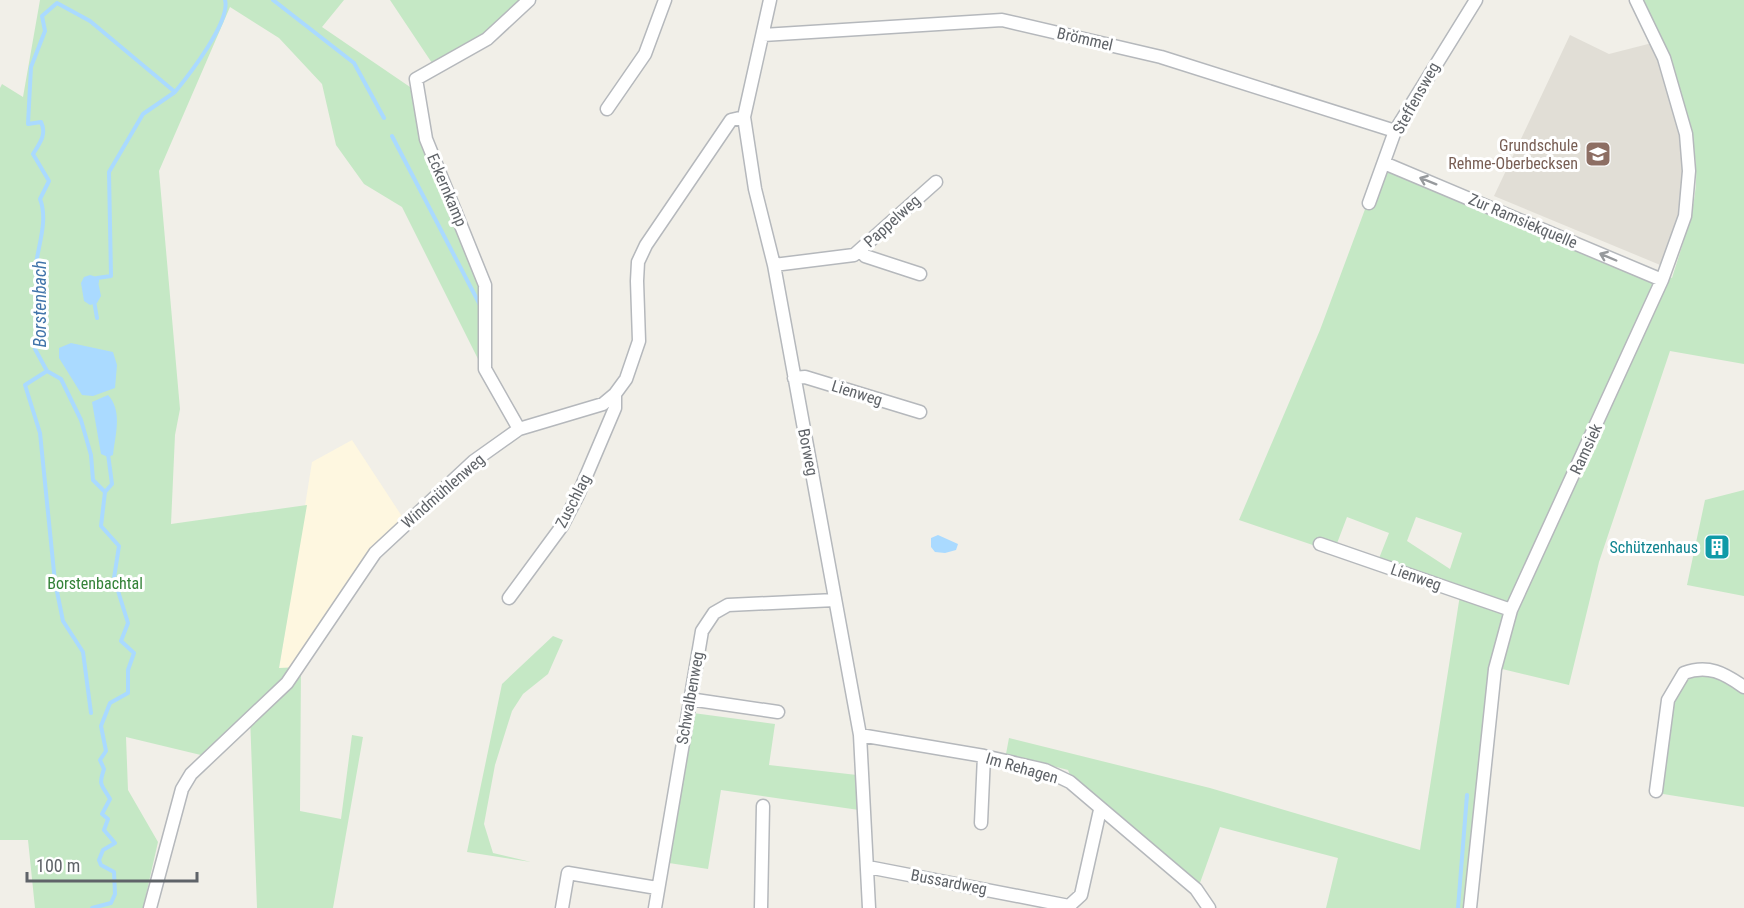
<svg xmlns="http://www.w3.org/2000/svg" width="1744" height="908" font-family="'Roboto Condensed',sans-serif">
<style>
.commercial{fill:#fef7e0}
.education{fill:#e1ded6}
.green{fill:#c5e8c5;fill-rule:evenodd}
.water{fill:#aadaff}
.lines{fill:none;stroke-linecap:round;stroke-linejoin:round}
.stream{stroke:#aadaff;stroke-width:4}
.minor-casing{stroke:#b5b8bc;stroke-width:15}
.minor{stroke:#fff;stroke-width:12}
.oneway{stroke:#979a9d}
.labels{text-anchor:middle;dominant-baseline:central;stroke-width:6;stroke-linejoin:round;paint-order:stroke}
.street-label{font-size:16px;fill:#5f6368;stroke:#fff}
.education-label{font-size:16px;fill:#785e54;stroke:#fff;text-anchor:end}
.culture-label{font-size:16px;fill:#0d838f;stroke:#fff;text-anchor:end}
.park-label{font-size:16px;fill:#348238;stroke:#fff}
.water-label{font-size:18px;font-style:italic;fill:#4174aa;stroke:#fff}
</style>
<rect width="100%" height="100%" fill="#f1efe8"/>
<!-- commercial -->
<path class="commercial" d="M352,440L407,524L376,555L301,667L279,669L312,462Z"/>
<!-- education -->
<path class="education" d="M1570,35L1609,54L1652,43L1671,93L1680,137L1684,171L1680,215L1665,267L1494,196Z"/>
<!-- green -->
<path class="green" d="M40,0H344L322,27L410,87L422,138L485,288L482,367L402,207L364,184L336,145L322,84L279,38L230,7L159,171L180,409L175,435L171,524L307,505L279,668L301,667L300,811L341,819L352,735L363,737L333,908H257L250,716L205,756L126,737L128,790L158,842L143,908H35L28,840H0V88L2,84L23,97Z
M390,0H523L484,39L434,66Z
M1641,0H1744V364L1670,351L1599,562L1569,685L1498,668L1473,908H1326L1338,858L1220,827L1196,894L1072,780L1068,770L1006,754L1009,738L1210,788L1420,850L1460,595L1239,520L1320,330L1383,161L1672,278C1682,244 1698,206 1696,170C1695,115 1661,52 1641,0ZM1347,517L1389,533L1378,561L1336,546ZM1416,517L1462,533L1450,569L1407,541Z
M1744,490V596L1687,585L1705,500Z
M553,636L563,640L548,674L523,694L512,711L495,765L484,824L493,853L531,862L467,852L502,684Z
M1715,672L1744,691V807L1657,793L1671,699L1686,674Z
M693,713L775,724L769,765L857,775L859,810L721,790L708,869L669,863Z"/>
<!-- water -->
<path class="water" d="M90,275L97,277L101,296L97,303L90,305L84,301L81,283L84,277Z
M71,343L113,352L117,365L115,388L93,396L82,395L59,358V348Z
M108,395C123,411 115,435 113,455L108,457L101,454L92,402Z
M938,535L958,544L956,550L945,553L935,552L931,547V538Z"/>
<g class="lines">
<!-- stream -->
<path class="stream" d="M273,0L354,63L384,118
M392,136L480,305
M97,282V278L111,276L109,172L143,114L175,92
M94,301L97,318
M47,371L25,385L40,433L55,582L63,621L83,652L91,713
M105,492L112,484L108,454
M92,908L111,903L115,894L114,872L101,865L99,860L103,850L115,843L104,830L108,819L102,814L110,799C102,784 98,787 104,769L100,760L106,751L101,726L110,703L128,693V670L134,653L121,641L128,623L114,578L119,546L101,526L105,492L93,480L91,455L81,420L61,379L47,371L35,349C44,322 34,293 36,264C39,243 48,219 40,199L49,181L33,154C40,143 47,134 41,122L28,124L31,67L45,31L42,16L57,3L90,21L175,92C189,75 231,21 225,0
M1458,908L1467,795"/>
<!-- minor casing -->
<g class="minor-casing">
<path id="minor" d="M770,0L744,117L755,189L774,265L860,735L869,908
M763,35L1002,20L1161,57L1395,131
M607,109L645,54L665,0
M1384,163L1662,280
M1369,203L1395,131L1476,0
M860,250L865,256L920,274
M774,265L854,255L936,182
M794,378L805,377L920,412
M519,429L485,369V285L426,139L416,79L487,39L529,0
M1320,544L1511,610
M509,598L562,526L578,495L615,408V394
M689,699L778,712
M860,735L984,756L1045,770L1070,782L1196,889L1209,908
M1656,791L1668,700L1684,673C1708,664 1724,673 1744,687
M981,823L984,756
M868,867L1069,906L1081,895L1100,810
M150,908L182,789L191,774L287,683L375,553L474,461L519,429L603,404L615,394L626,379L639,341L637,281L638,262L646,245L731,120L744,117
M562,908L568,873L657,888
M655,908L702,631L714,613L728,605L835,600
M761,908L763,806
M1470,908L1495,669L1511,610L1662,280L1685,216L1689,171L1686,134L1664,58L1636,0"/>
</g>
<!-- minor -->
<use href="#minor" class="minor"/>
</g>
<!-- one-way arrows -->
<defs><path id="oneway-shaft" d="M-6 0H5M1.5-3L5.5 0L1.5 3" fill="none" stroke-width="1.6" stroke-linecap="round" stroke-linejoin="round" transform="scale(1.5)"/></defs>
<g class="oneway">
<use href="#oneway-shaft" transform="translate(1428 181) rotate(-158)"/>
<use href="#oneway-shaft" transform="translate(1608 257) rotate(-157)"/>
</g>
<!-- icons -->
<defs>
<g id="school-square" transform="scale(1.35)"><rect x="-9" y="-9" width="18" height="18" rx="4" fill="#8d6e63" stroke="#fff"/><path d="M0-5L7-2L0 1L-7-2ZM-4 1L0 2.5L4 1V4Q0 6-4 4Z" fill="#fff"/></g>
<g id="building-square" transform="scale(1.35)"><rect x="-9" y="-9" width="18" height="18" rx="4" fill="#0f9aa8" stroke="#fff"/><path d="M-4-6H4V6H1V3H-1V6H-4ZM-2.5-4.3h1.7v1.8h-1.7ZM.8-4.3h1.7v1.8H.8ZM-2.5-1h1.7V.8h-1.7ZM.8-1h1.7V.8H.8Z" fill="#fff"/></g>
</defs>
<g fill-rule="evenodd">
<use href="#school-square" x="1598" y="154"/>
<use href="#building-square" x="1717" y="547"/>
</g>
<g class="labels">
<!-- street labels -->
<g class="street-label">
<text transform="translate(1085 39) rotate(13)">Brömmel</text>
<text transform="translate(1416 98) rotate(-61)">Steffensweg</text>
<text transform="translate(447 190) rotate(67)">Eckernkamp</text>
<text transform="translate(892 221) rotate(-42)">Pappelweg</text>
<text transform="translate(1523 221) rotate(23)">Zur Ramsiekquelle</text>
<text transform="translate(857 393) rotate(17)">Lienweg</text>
<text transform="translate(1586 449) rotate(-65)">Ramsiek</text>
<text transform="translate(808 452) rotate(79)">Borweg</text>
<text transform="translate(443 491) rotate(-41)">Windmühlenweg</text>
<text transform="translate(573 501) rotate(-63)">Zuschlag</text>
<text transform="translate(1416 577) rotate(19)">Lienweg</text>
<text transform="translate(690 698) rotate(-80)">Schwalbenweg</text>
<text transform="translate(1022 768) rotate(16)">Im Rehagen</text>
<text transform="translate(949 882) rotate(11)">Bussardweg</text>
</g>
<!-- education labels -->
<g class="education-label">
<text x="1578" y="145">Grundschule<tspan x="1578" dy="18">Rehme-Oberbecksen</tspan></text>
</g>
<!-- culture labels -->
<g class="culture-label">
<text x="1698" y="547">Schützenhaus</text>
</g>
<!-- park labels -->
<g class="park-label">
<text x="95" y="583">Borstenbachtal</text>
</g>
<!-- water labels -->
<g class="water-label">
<text transform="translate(39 304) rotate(-90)">Borstenbach</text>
</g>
</g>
<!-- scale -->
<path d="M27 872v9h170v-9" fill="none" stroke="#5f6368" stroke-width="3"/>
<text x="36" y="872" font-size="18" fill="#5f6368" stroke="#ffffff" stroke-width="4.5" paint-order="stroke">100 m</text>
</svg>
